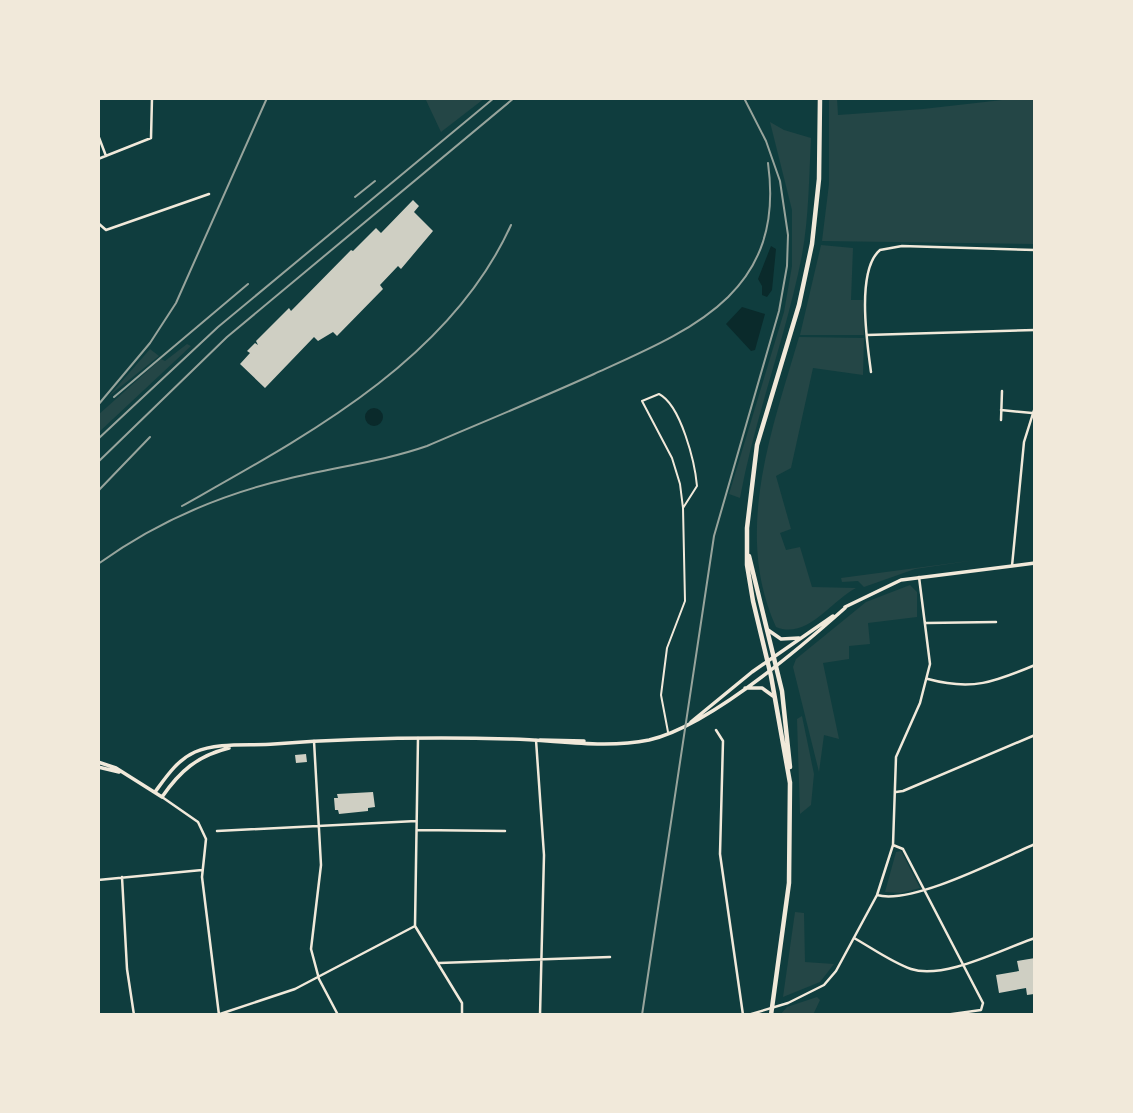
<svg xmlns="http://www.w3.org/2000/svg" width="1133" height="1113" font-family="'PT Sans',sans-serif">
<style>
.green{fill:#244646}
.water{fill:#0a2a2b}
.building{fill:#cfcfc3}
.lines{fill:none;stroke-linecap:round;stroke-linejoin:round}
.service{stroke:#f1e9da;stroke-width:2}
.minor{stroke:#f1e9da;stroke-width:2.5}
.tertiary{stroke:#f1e9da;stroke-width:3.5}
.secondary{stroke:#f1e9da;stroke-width:4.5}
.rail{stroke:#97a49c;stroke-width:2}
</style>
<rect width="100%" height="100%" fill="#0f3d3e"/>
<!-- green -->
<path class="green" d="M425,98H485L441,132Z
M829,98H837L838,115L923,109L1011,99L1035,100V244L822,241L829,184Z
M770,122L784,130L811,138C809,176 809,217 802,255C786,337 755,416 740,498L729,494L784,312L792,266V210Z
M821,245L853,248L851,300H863L864,335H800Z
M799,337L864,338L863,375L813,368L791,468L776,476L791,529L780,533L786,550L800,547L812,587L856,588C831,601 807,640 776,627C733,532 772,430 799,337Z
M187,344L191,346L98,433V415L161,359L165,361Z
M150,349L159,356L109,396Z
M976,560L915,569L864,587L858,581L842,582L841,578Z
M910,585L917,592V617L868,623L870,644L849,646V659L823,663L839,739L824,735L819,772L793,667L796,659L866,602Z
M802,716L814,774L811,805L800,814L797,719Z
M901,851L920,888L901,893L885,892L896,852Z
M795,912L804,913L805,962L834,964L820,982L783,997Z
M817,997L820,1000L813,1015H780L787,1007Z"/>
<!-- water -->
<path class="water" d="M771,246L776,249L772,290L767,297L762,295V286L758,279Z
M742,307L765,314L755,350L751,351L726,324Z
M365 417a9 9 0 1 1 18 0a9 9 0 1 1-18 0Z"/>
<!-- building -->
<path class="building" d="M413,200L419,206L414,212L433,231L401,269L398,266L380,285L383,289L337,336L333,332L318,341L314,337L265,388L240,364L250,353L247,351L255,343L258,345L256,341L289,308L291,311L351,250L353,251L376,228L381,233Z
M306,754L307,762L296,763L295,755Z
M373,792L375,807L368,808V811L339,814L338,810H335L334,798H338L337,794Z
M1035,958L1034,994L1027,995L1026,988L999,993L996,975L1019,971L1017,961Z"/>
<g class="lines">
<!-- service -->
<path class="service" d="M668,732L661,695L667,648L685,601L683,508L680,484L672,458L642,401L659,394C681,405 695,463 697,486L683,508"/>
<!-- minor -->
<path class="minor" d="M98,135L106,156
M98,159L151,138L152,98
M98,223L106,230L209,194
M867,335L1035,330
M871,372C867,343 856,270 880,250L902,246L1035,250
M1001,410L1032,413
M1001,420L1002,391
M1012,566L1024,442L1035,407
M926,623L996,622
M928,679C972,691 995,682 1035,665
M716,730L723,741L720,854L743,1015
M418,738L415,926L462,1003V1015
M536,740L544,855L540,1015
M314,741L321,865L311,949L319,979L338,1015
M896,792L903,791L1035,735
M162,797L198,822L206,839L202,877L219,1015
M417,830L505,831
M217,831L416,821
M893,845L903,849L983,1003L981,1010L945,1015
M122,877L127,969L134,1015
M98,880L202,870
M877,895C912,905 1000,859 1035,844
M854,938C872,948 891,962 911,969C944,980 1002,949 1035,938
M439,963L610,957
M217,1015L295,989L415,926
M748,1015L788,1003L824,985L836,971L877,895L893,845L896,757L920,703L930,664L919,577"/>
<!-- tertiary -->
<path class="tertiary" d="M845,607L901,580L1035,563
M768,630L781,639L799,638
M745,688H762L773,696
M691,722L752,672L833,616
M540,740L584,741
M98,762L116,768L162,797C180,771 197,756 229,748
M98,767L119,772
M155,792C166,777 177,760 195,752C218,742 250,746 274,744C354,738 432,737 512,739C557,740 604,749 649,740C707,727 800,648 845,608"/>
<!-- secondary -->
<path class="secondary" d="M749,556L782,691L790,767
M790,783L771,676L753,601L747,565V528L757,445L799,305L812,244L819,179L820,98
M771,1015L789,883L790,782"/>
<!-- rail -->
<path class="rail" d="M355,197L375,181
M114,397L248,284
M98,405L150,343L176,303L267,98
M98,439L218,327L494,98
M98,462L227,337L514,98
M98,491L150,437
M182,506C306,436 450,360 511,225
M98,564C155,523 219,495 287,479C334,467 381,462 427,446C483,422 539,399 594,374C691,330 786,293 768,163
M642,1015L714,536L779,311L787,266L788,235L780,181L766,141L744,98"/>
</g>
<!-- border -->
<rect width="1133" height="1113" fill="none" stroke="#f1e9da" stroke-width="200"/>
</svg>
